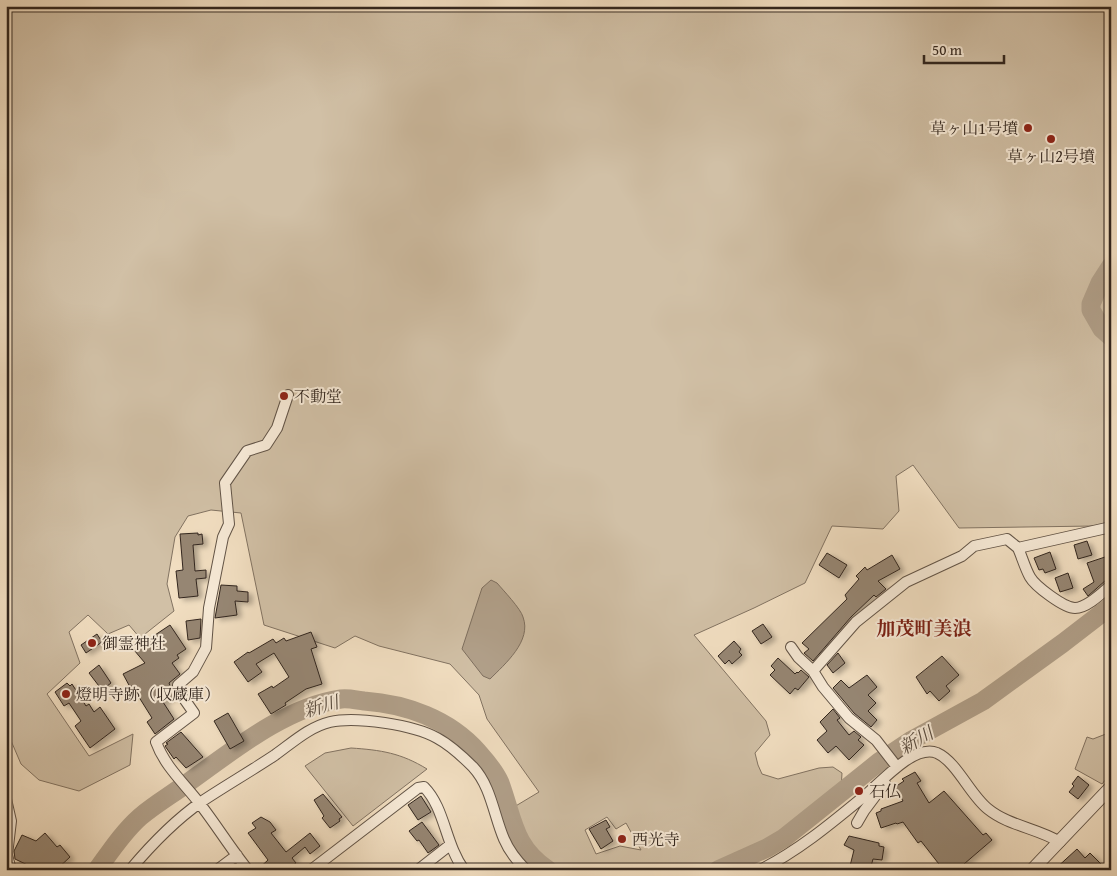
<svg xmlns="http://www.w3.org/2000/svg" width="1117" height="876" font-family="'Gentium Book Plus','Noto Serif JP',serif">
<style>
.green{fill:#d1c0a6;stroke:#827362;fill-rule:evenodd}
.water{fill:#b1a08a;stroke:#7e6f5f}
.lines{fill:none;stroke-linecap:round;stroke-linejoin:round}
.river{stroke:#b1a08a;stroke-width:19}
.building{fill:#968673;stroke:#32261e;filter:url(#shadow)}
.minor-casing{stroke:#625447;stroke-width:12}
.tertiary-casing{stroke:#625447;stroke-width:14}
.minor{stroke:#f7ead7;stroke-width:10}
.tertiary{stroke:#f7ead7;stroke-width:12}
.poi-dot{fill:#8f2418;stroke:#f7ead7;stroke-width:2}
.labels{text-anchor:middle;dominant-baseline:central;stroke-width:4;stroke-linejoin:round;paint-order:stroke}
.poi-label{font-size:16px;fill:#32261e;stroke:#f7ead7;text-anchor:start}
.water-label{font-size:18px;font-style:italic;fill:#584b3e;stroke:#f7ead7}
.quarter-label{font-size:19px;font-weight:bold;fill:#7a1f14;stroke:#f7ead7}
</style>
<defs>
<filter id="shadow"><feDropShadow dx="4.5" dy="2.5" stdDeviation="2.5" flood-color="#0004"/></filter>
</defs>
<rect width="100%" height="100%" fill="#f2dfc2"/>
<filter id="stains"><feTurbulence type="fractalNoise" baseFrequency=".004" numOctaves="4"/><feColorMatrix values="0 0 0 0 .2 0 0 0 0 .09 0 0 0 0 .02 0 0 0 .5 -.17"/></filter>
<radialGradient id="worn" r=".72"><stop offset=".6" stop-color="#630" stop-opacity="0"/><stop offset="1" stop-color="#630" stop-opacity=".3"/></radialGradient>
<!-- green -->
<path class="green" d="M6,6H1111V524L1094,526L959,528L913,465L896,476L899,511L883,529L832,526L805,583L754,608L694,635L766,721L770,735L755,753L758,765L762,774L778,779L819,768L833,767L842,773L841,790L773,842L741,857L707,870H557L526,841L514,807L539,792L487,719L479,695L450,664L379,646L355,636L335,648L264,625L241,513L211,510L188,516L175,537L167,584L174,611L140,638L129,625L108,634L88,615L69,632L80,663L47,694L89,756L133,734L130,765L79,791L39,780L21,764L6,729ZM607,817L616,829L626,823L641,850L620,846L596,854L585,830Z
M1111,732V773L1102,784L1075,769L1087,737L1093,739Z
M351,748C381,750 401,753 427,769L353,826L305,766L325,753Z"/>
<!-- water -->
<path class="water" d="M491,580L497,583C503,590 521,609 523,617C532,641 505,664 490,679L483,676L462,649L482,588Z"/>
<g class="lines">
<!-- river -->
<path class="river" d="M1111,266L1100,283L1091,304V310L1102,329L1111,337
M97,870C110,852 123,832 140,817C154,805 171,795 186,784C231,752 285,707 341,699C348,698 356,700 364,701C406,704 449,719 478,752C486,761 495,771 500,783C513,818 513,847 548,870
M718,870L767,848L784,838L879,762L912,740L983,701L1063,643L1111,606"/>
</g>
<!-- building -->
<path class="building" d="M198,533V535L202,534L203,544L193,545L195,571L206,570V578L196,579L198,596L179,598L176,571L183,570L180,534Z
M1087,541L1092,555L1078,559L1074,545Z
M1050,552L1056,569L1045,573L1043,569L1039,570L1034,558Z
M827,553L847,565L839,578L819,565Z
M892,555L900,569L878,581L886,589L876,597L874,595L851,617L813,661L804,653L809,649L802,643L847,599L845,595L859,579L856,576L865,567L867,570Z
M1111,555V578L1106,580L1088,596L1083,589L1094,582L1087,563Z
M1068,573L1073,588L1060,592L1055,578Z
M221,585L237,586V591L248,592V602L235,601L237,615L215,618Z
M201,619L200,638L188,640L186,621Z
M763,624L772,637L761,644L752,631Z
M170,625L186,649L177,655L179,658L172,663L180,674L169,683L174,696L163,702L174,719L155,734L147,722L152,718L132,686L130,687L123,674L145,663L134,650L139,646L137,644L147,636L149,639Z
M311,632L317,647L311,649L322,684L306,689L285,703L286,705L271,714L258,694L272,686L273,688L289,677L274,653L256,664L262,672L248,682L234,662L248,652L249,653L273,639L276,643L284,638L286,641Z
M97,634L102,642L86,653L81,645Z
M734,641L741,649L739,652L742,655L732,664L729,660L725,664L718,656Z
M838,653L845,663L833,673L827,665Z
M942,656L959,675L946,686L950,691L939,701L930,691L927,694L916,677Z
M778,658L795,674L797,672L798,673L801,670L809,677L798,690L795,688L790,694L770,675L775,670L771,666Z
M99,665L111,683L102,690L89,673Z
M867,675L877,687L868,695L876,703L868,711L877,720L871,727L854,713L833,688L841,680L849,688Z
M67,683L70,686L72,684L86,706L89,704L94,712L100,707L115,729L90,748L75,726L81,721L69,703L64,706L55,692Z
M833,709L840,718L837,720L849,735L854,731L861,737L858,740L864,745L849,760L836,746L828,753L817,740L827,731L820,722Z
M228,713L244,741L230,749L214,721Z
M181,732L203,757L186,768L176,757L174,759L165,746L168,744L166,743Z
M915,772L921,781L917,783L929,803L944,791L983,835L986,833L992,840L964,864L969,870H946L944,867L942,868L921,841L918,843L903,822L897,824L896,823L881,828L876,813L881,811V809L903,801L895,787L904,781L902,779Z
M1078,776L1089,785L1078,799L1069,792L1074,786L1072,784Z
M323,794L342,817L339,819L340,821L330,828L322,818L324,816L314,800Z
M421,796L431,812L418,820L408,805Z
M261,817L270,822L276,830L271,833L286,852L310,833L320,846L310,854L305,847L292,858L296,863L287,870H257L268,860L248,833L256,828L252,823Z
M606,820L610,827L606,829L613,841L601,849L589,829Z
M422,822L439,845L428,853L419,840L417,841L409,831Z
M45,833L57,847L60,845L70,857L56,870H38L15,859L14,851L22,835L36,841Z
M849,836L879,843V846L884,847L882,860L873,859L870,870H849L854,850L844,845Z
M1077,849L1085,858L1090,853L1102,865L1098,870H1054Z"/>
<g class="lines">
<!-- minor casing -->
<g class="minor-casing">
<path id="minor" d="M1018,548C1022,557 1025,568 1030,577C1035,586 1064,608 1075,608C1087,608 1102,593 1111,585
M791,647L798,657L813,671L823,687L849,718L876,740L897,767
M813,671L856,622L906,582L962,556L974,546L1007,539L1018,548L1111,527
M6,754V756
M6,799L11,821L7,855L11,870
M857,823L864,811L885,783
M130,870C151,845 174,821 201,802C225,786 251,771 275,755C292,743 309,727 330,722C356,716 414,725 437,738C450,745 463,757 473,767C491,786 494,816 504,839C509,851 517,861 526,870
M217,870L237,855
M248,870C231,849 217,826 200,804C185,784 165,767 156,742L194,713L180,693L178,685L193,672L206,648L209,608L223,537L229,524L225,483L247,451L266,445L277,428L288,395
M311,870L418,788L424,787C445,808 445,844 464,870
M418,870L450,845
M760,870C800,850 834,821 868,793C880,782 892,770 905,761C914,755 927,749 937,753C957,762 970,795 988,809C1009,826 1037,828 1060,842"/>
</g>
<!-- tertiary casing -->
<g class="tertiary-casing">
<path id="tertiary" d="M1032,870L1111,787"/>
</g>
<!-- minor -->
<use href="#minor" class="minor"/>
<!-- tertiary -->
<use href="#tertiary" class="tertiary"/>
</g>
<!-- markers -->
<g class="poi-dot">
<circle cx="1028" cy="128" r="5"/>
<circle cx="1051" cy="139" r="5"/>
<circle cx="284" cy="396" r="5"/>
<circle cx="92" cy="643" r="5"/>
<circle cx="66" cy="694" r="5"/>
<circle cx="859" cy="791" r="5"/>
<circle cx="622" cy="839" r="5"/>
</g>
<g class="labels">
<!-- poi labels -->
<g class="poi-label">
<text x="1018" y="128" text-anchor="end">草ヶ山1号墳</text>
<text x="1051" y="156" text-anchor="middle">草ヶ山2号墳</text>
<text x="294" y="396">不動堂</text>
<text x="102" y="643">御霊神社</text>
<text x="76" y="694">燈明寺跡（収蔵庫）</text>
<text x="869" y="791">石仏</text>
<text x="632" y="839">西光寺</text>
</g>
<!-- water labels -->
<g class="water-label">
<text transform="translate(321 706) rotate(-16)">新川</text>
<text transform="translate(916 740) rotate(-30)">新川</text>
</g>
<!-- quarter labels -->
<g class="quarter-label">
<text x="924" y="628">加茂町美浪</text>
</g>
</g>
<!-- margin -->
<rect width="1117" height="876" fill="none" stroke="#f2dfc2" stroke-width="25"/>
<rect x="8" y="8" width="1102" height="861" fill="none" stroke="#32261e" stroke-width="2.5"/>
<rect x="12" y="12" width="1092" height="851" fill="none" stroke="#32261e"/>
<!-- scale -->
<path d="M924 55v8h80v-8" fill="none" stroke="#32261e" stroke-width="2.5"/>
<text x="932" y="55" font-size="15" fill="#32261e" stroke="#f7ead7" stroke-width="4" paint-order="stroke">50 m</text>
<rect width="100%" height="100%" filter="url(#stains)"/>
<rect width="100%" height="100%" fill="url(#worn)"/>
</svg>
